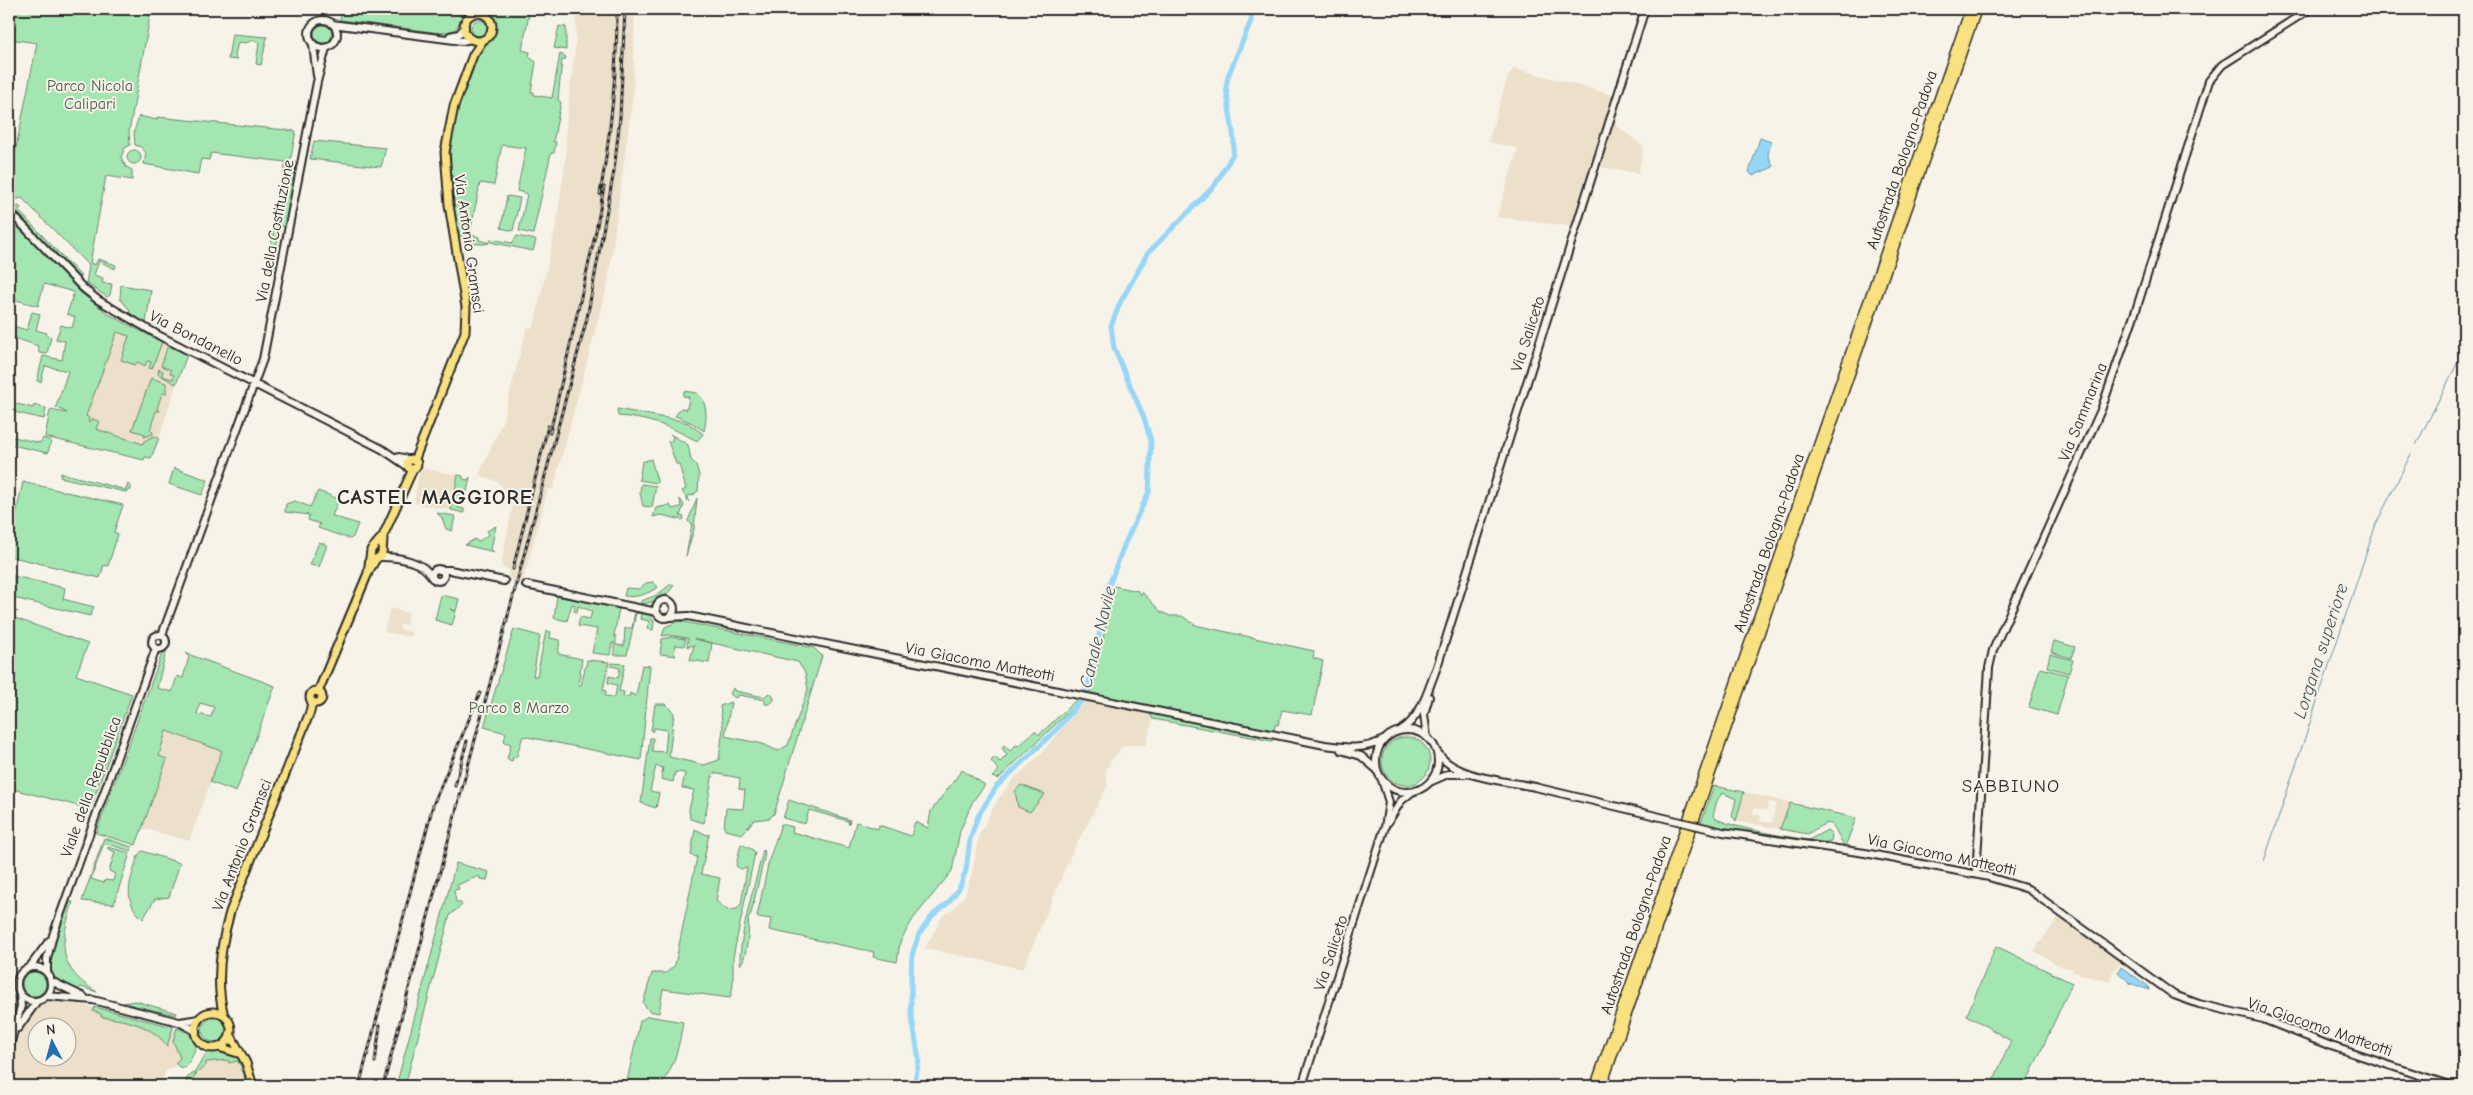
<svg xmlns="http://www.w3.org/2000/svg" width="2473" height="1095" font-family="'Comic Neue',sans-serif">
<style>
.built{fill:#ece0ca;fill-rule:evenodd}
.green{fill:#a4e6b1;stroke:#68886e;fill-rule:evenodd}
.water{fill:#96d6f7;stroke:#6b92a5}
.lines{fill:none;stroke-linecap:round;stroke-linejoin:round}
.stream{stroke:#6b92a5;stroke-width:1}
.canal{stroke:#96d6f7;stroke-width:5}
.secondary-tunnel{stroke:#cecbc2;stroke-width:6;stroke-dasharray:6 3;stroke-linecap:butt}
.secondary-casing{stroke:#2b2b2b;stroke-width:10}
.primary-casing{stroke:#2b2b2b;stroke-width:11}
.highway-casing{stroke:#2b2b2b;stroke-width:11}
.secondary{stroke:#f7f3e8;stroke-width:6}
.primary{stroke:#f9e181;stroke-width:7}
.highway{stroke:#f9e181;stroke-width:8}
.rail-casing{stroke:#2b2b2b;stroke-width:3}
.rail{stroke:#f7f3e8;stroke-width:1;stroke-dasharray:4;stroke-linecap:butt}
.secondary-bridge-casing{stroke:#2b2b2b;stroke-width:10;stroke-linecap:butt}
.secondary-bridge{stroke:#f7f3e8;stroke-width:6}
.labels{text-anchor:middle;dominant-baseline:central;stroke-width:4;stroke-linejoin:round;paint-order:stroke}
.park-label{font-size:16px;fill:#495a4c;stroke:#f7f3e8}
.street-label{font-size:16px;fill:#2b2b2b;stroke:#f7f3e8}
.water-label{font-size:18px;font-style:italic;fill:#46565e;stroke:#f7f3e8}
.quarter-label{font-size:19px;letter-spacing:1px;fill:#2b2b2b;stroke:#f7f3e8}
.district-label{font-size:21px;font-weight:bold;letter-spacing:1px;fill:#2b2b2b;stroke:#f7f3e8}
</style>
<rect width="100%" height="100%" fill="#f7f3e8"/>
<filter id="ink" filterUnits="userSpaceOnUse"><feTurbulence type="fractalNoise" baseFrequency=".02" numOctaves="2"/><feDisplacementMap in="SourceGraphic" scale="10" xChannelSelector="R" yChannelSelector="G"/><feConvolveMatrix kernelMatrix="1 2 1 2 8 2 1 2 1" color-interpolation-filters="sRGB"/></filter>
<g filter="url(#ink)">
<!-- built -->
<path class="built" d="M576,9H635L633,94L608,283L553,490L548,489L523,581L508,578L509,570L501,566L514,498L496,481L479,475L502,423L527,327L531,328L534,326L556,226L566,156V126L576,39Z
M1514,68L1621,97L1616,125L1644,147L1638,173L1600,167L1582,228L1497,217L1518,148L1488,142L1508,76Z
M110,315L168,345L162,362L181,369L156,448L74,423Z
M423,468L458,475L451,510L414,503L419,472Z
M390,608L409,613L406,625L401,624L400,629L412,632L411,637L384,632Z
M1086,699L1148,710L1153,719L1146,745H1124L1110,762L1105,773L1108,785L1070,857L1023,969L925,948L943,916L952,910L965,895L972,872L979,835L996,802L1014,778L1039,756Z
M167,731L222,751L189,841L141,828L167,759L158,756Z
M1744,792L1790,803L1780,829L1736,821ZM1769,802L1776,803L1772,823L1760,821L1761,816L1753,814L1754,808L1767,810Z
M2060,915L2122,962L2112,972L2110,982L2072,972L2073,969L2060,966L2034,951Z
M59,999L188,1031L194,1037L196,1046L195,1053L187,1066L181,1068L176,1066L166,1071L163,1077L169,1086H9V1057L18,1037L38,1007L52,1000ZM38,1028H68V1058H38Z
M221,1050L240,1061L250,1086H185L187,1078L195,1072L205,1055L211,1051Z"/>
<!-- green -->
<path class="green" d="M9,9H149L151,11L129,132L130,145L125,148L121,157L126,167L132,170V180L106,176L90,263L95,265L98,259L116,265L115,269L99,261L94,275L103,278L102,283L112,284L110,295L107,297L86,283L89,266L22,198L9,201L12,168L37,43L9,39Z
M342,9H474L463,16L455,30L441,33L340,20Z
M491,9H530L522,50L530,52L529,57L536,62L531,92H534V95L552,98L560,54L566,57L565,60H562L558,100L561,102L553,142H556L554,153H551L533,234L519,231L527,194L517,191L526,148L502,145L494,185L480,183L470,234L479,237V240L489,243C480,246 463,243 459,233C451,216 449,149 452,129C457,108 467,87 474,67L472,65L480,47L490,40L495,31Z
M471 28a8 8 0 1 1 16 0a8 8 0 1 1-16 0Z
M314 34a9 9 0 1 1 18 0a9 9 0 1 1-18 0Z
M559,26L566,27V50L554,48Z
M232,34L267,37L261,65L256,64L259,43L253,40L246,43L238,42L235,55L237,60L228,59Z
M139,116L157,120V117L296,131L290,162L298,163L286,227L280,226L273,264L278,265L277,269L269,273L266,271L286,162L211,153L209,160L201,159L198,174L144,164L146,153L141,147L135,145L134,132Z
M314,141L386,148L381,167L310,159Z
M127 157a7 7 0 1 1 14 0a7 7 0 1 1-14 0Z
M507,196L520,198L513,231L501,228Z
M19,206L21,208L18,210L81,276L79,277L13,208Z
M9,218L81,293L110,315L162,342L152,369L149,368L151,362L147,361L145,366L137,362L135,365L121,360L129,336L117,332L86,416L89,418L88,422L90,423L92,419L99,421L96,429L143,444L144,441L154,436L159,438L151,458L145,457L144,460L45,437L50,410L67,413L56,407L68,371L45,366L41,382L37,381L43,356L62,360L65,341L56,339L61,325L72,328L75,317L67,314L74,292L44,284L38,306L9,298Z
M517,236L536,240L533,251L490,242L491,239L512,243Z
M121,285L151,290L146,323L129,314L130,310L120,299Z
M32,312L40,314L36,330L47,333L46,335L51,337L47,354L39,353L38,346L9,336V325L27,330Z
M168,345L187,355L176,384L158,374L159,369L163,371L162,376L173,379L174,375L170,373L171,370L161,366Z
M151,378L166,383V394L162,393L157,409L160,411H156L150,430L153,432V434L144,437L145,434L132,430Z
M684,391L697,393C708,401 707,419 704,431L692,423L675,416L681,408L687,409L689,397L683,396Z
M9,402L33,408L34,405L46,408L44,419L9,411Z
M617,409L677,420L688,423L703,434L697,441C672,427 647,418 618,416Z
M670,434L688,445L691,460L696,465L699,475L698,491L692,496L689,495L687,498L689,502L682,491L686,489L679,464H676L668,441L671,442L673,437Z
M9,436L40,443L43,438L51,441L48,453L12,445L9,449Z
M651,459L657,480V483L639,480L642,462Z
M174,468L208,480L202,495L169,484Z
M61,473L126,490L128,484L131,486V490L125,492L60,477Z
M458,475L463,476V479L468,480L470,477L467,492L460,491L457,507L464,509V513L451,510Z
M23,482L123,505L114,532L118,534L108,566L104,565L100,578L9,556V546Z
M641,484L656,486L652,507L643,506L640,493Z
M318,491L339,499L332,516L358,524L353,537L350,539L318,528L320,524L308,520L309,515L285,512L286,504L295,501L310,507Z
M697,498L694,529L686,556L692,524L688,521Z
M680,499L684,505L680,516L684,517L683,520L661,515L653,517L656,508L670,505L672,509L681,507Z
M437,513L455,516L452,531L446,529L442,518Z
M496,526L491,549L494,552L465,545L475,539L478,542L489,534L487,531Z
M319,542L327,545L319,567L310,565Z
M9,575L65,588L63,599L94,607L90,616L9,597Z
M653,582L658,587C648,594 637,598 624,596L626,588L639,589L646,583Z
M671,584L674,585C668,596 654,603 641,604V601L657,595Z
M1114,586L1138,591L1141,595L1142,592L1161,612L1170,616H1182L1195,625L1314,651L1313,658L1323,661L1312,715L1282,710L1278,725H1275L1272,741L1153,719L1148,710L1087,697L1094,682Z
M441,595L459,599L456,611L450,609L456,612L452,625L435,620Z
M557,596L619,608L614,636H616V645L624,646L625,628H632L635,611L650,615L654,622L653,630L647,629L649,621L640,619L641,614L636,613L627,655H614V643H612L610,655L592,653L597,629L578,626L580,617L590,619L592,611L578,606L577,612L574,611L575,605L572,604L567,621L554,618Z
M9,609L18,612L14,611L12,617L88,644L76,675L132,694L90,809L9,788Z
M679,621L814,648L822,656L774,814L770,818L754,820L742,834L725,830L724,827L726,808L743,809L745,790L739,789L740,778L713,773L704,823L690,819L689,809L694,790L682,788L685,773L675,772L673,782L661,779L663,768L656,766L650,791L659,793L656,808L641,803L650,738H653L652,751L665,752L667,730L654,728L653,731H651L655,704H665L674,713L669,757L704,765L719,760L723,728L720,706L731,702L725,736L763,744L778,751L788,745L808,689L805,673L798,662L694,639L712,643L709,663L690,660L694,645L687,647L688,638L668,635L662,636L665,627Z
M514,629L540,636L533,676H537L546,631L551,632L550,638L560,640L558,654L582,659L578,685H581L587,660L609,662L603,690L606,691L605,696L615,697L617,685L608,683L609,676L618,678L620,668L611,666V663L625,664L619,691L624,692L623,696L629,697L630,693L636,696L642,665L650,666L641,760L523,736L516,758L513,757L512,761L507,759L511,744L504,742L506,733L484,727Z
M671,637L686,639L684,646L676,645L674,653L676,656L660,654L662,639Z
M2054,641L2075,647L2071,658L2051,652Z
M167,648L157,688L172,692L177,676L183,678L189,657L185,653L275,686L236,792L210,782L222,751L166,731L159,756L167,759L136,845L96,833L163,651ZM200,703L214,707L211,717L197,714Z
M2050,654L2073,660L2069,673L2047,667Z
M2040,668L2068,675L2057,715L2029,707Z
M733,688L735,691L764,697L769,693L773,695L774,700L770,704H765V700L739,695L735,698L730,694Z
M1077,699V704L998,779L992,777L999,771L991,761L995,757L1000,762L1007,755L1002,748L1004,745L1010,751L1016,745L1018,746L1035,731L1039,735Z
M1382 761a24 24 0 1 1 48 0a24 24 0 1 1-48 0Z
M962,770L985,785L973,801L960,831L952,871L913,919L900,942L897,962L873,957L874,952L769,930L771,919L757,917L769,860L781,824L793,827L792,832L849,848L856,822L878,829L879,825L911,836L915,822L928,828L931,811Z
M1021,785L1045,794L1030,812L1018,807L1015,791Z
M1714,786L1744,792L1736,821L1732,816L1736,799L1723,793C1716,798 1715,809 1713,816C1720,826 1793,838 1809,840L1827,830L1832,834L1831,841L1820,843L1744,833L1701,823Z
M789,800L850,820L849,825L848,821L809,810L805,824L783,818Z
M1790,803L1856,818L1845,847C1830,823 1836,815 1808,834L1780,829Z
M695,829L707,835L709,834L701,874L720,878L716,901L727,910L737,909L741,904L747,868L741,869L736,866L741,844L753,850L755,853L733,957V986L730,998L663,989L659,1013L649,1011L643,1003L652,973H666L675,965L697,857L691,855Z
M104,838L132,847L131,851L104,843L91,879L104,883L105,880L113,881L115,874L109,871L115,852L108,849V847L130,853L114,904L82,901Z
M763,850L765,854L751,914L748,919C750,927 747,958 740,965C739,934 756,882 763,850Z
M142,851L180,863L169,897L155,899L143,919C126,904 127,889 134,869C136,862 137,855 142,851Z
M456,863L489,872L487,880L480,879L479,876L457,885L459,889L454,890L456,902H460L462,905L450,915L405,1086H396Z
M70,902H73C60,942 56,968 97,992L81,987L78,990C71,988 62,986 57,980C40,962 62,922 70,902Z
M1996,946L2072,983L2025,1086H1991L2011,1041L1967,1015Z
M22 984a12 12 0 1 1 24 0a12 12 0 1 1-24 0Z
M9,988L19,1008L9,1036Z
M135,1001L177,1013L176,1015L123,1003Z
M95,1007L173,1027L167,1046C152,1025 127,1020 101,1017V1014L93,1011Z
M648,1016L683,1022C679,1046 675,1067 660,1086H626L640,1021Z
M202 1030a12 12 0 1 1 24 0a12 12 0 1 1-24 0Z
M177,1028C201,1036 198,1047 187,1066L181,1068L175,1063L180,1058L173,1041Z
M221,1050C242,1057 244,1067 250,1086H245L244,1072L241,1071V1066L237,1061L229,1063L228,1060L206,1062V1065L195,1075L190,1086H185L187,1078L195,1072L205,1055L211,1051Z"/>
<!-- water -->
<path class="water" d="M1760,138L1771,142L1768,154L1773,167L1753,176L1749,172Z
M2121,967L2148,986L2149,990L2130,983L2118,972Z"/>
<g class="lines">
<!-- stream -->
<path class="stream" d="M2416,445L2464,350
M2264,861L2376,524L2411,454"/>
<!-- canal -->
<path class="canal" d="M914,1086L919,1060L911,1012V978L912,955L919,934L933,915L948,903L960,887L966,870L970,839L978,816L997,786L1056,730L1081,701L1087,690L1098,640L1108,588L1125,543L1149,492L1151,441L1144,418L1114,348L1111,326L1120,303L1148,253L1215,185L1233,154L1234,140L1226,87L1228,76L1251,21L1252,9"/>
<!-- secondary-tunnel -->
<path class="secondary-tunnel" d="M504,581L526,585"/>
<!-- secondary casing -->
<g class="secondary-casing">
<path id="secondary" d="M309 34a14 14 0 1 1 28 0a14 14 0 1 1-28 0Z
M332,24L462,41L471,39
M450,36L459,34L465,27
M313,45L317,76
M9,211L83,288L98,300L160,336L382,449L407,466
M399,457L410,460
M381,557C399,557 424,561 432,578
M432 575a6 6 0 1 1 12 0a6 6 0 1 1-12 0Z
M439,570H450L504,581
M526,585L657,612
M656 609a9 9 0 1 1 18 0a9 9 0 1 1-18 0Z
M670,617L688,616L1325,745C1346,748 1365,750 1383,740
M152 642a7 7 0 1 1 14 0a7 7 0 1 1-14 0Z
M162,635L263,359L317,82L326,48
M1376 761a31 31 0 1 1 62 0a31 31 0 1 1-62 0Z
M1401,730C1422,717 1428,689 1437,667L1645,9
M1427,737L1424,714L1429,697
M1341,750L1361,756L1375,768
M1438,753C1454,778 1507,781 1535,787
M1432,781L1448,774H1465
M1388,822L1401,801L1412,792
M1810,845L1865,853L1989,877L2028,889L2174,995L2199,1004L2263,1019L2331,1046L2452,1086
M1976,874L1989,668L1993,650L2101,410L2137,307L2209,81L2222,65L2310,9
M17 984a17 17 0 1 1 34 0a17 17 0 1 1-34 0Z
M29,968L49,941
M47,973V959L53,935L156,648
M51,981L84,997
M47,996L93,1000L179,1022L196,1031
M180,1022L199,1019
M18,1028L37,1001
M9,1049L21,1006L20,995
M1302,1086L1385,827L1389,802L1382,780"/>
</g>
<!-- primary casing -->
<g class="primary-casing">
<path id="primary" d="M464 27a14 14 0 1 1 28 0a14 14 0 1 1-28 0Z
M407 464a5 5 0 1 1 10 0a5 5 0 1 1-10 0Z
M414,461L465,332L466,307L449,205L445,152L454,106L473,55L483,40
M370,569L376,559L382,555L383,538
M310 697a6 6 0 1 1 12 0a6 6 0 1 1-12 0Z
M318,692L368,573L371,550L383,536L413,469
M195 1030a18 18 0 1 1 36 0a18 18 0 1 1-36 0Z
M224,1016C215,983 221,944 230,912L310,712L312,702
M230,1034L246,1063L253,1086
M219,1047L241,1054"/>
</g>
<!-- highway casing -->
<g class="highway-casing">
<path id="highway" d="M1595,1086L1970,9
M1602,1086L1977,9"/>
</g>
<!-- secondary -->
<use href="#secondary" class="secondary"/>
<!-- primary -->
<use href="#primary" class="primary"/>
<!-- highway -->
<use href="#highway" class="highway"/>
<!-- rail casing -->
<g class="rail-casing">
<path id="rail" d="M600,194C611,133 617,71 617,9
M550,433L596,231L604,187
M513,569L548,426
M455,786L467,741
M375,1062L380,1025
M359,1086L433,805L480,693
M383,1086L587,318L614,171L620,117L625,9"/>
</g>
<!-- rail -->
<use href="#rail" class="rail"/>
<!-- secondary-bridge casing -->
<g class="secondary-bridge-casing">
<path id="secondary-bridge" d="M1535,787L1723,832L1810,845"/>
</g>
<!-- secondary-bridge -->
<use href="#secondary-bridge" class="secondary-bridge"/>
</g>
</g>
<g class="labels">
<!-- park labels -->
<g class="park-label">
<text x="90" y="86">Parco Nicola<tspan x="90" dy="18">Calipari</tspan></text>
<text x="519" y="708">Parco 8 Marzo</text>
</g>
<!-- street labels -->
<g class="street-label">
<text transform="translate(1902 160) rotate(-71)">Autostrada Bologna-Padova</text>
<text transform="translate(275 231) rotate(-79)">Via della Costituzione</text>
<text transform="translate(469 244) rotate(82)">Via Antonio Gramsci</text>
<text transform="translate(1528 334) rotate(-72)">Via Saliceto</text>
<text transform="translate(196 338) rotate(27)">Via Bondanello</text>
<text transform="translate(2083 412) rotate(-68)">Via Sammarina</text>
<text transform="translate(1769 543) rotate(-71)">Autostrada Bologna-Padova</text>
<text transform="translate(980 662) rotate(11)">Via Giacomo Matteotti</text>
<text transform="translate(91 787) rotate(-70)">Viale della Repubblica</text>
<text transform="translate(242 845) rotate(-69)">Via Antonio Gramsci</text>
<text transform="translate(1942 855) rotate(12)">Via Giacomo Matteotti</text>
<text transform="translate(1636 925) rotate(-71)">Autostrada Bologna-Padova</text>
<text transform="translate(1331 953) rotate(-72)">Via Saliceto</text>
<text transform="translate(2320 1027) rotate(19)">Via Giacomo Matteotti</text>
</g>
<!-- water labels -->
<g class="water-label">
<text transform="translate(1098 637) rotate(-76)">Canale Navile</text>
<text transform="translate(2321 651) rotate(-72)">Lorgana superiore</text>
</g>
<!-- quarter labels -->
<g class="quarter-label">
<text x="2011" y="786">SABBIUNO</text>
</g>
<!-- district labels -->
<g class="district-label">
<text x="435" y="497">CASTEL MAGGIORE</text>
</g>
</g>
<!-- margin -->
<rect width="2473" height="1095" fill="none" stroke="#f7f3e8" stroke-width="30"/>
<rect x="15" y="15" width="2443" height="1065" fill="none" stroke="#2b2b2b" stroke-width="2" filter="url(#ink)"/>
<!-- north arrow -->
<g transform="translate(52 1042) rotate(354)"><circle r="24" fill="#f7f3e8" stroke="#a5a39c"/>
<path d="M0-4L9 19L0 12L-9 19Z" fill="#1f6fb2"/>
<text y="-8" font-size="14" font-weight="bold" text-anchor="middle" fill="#2b2b2b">N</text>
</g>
</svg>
